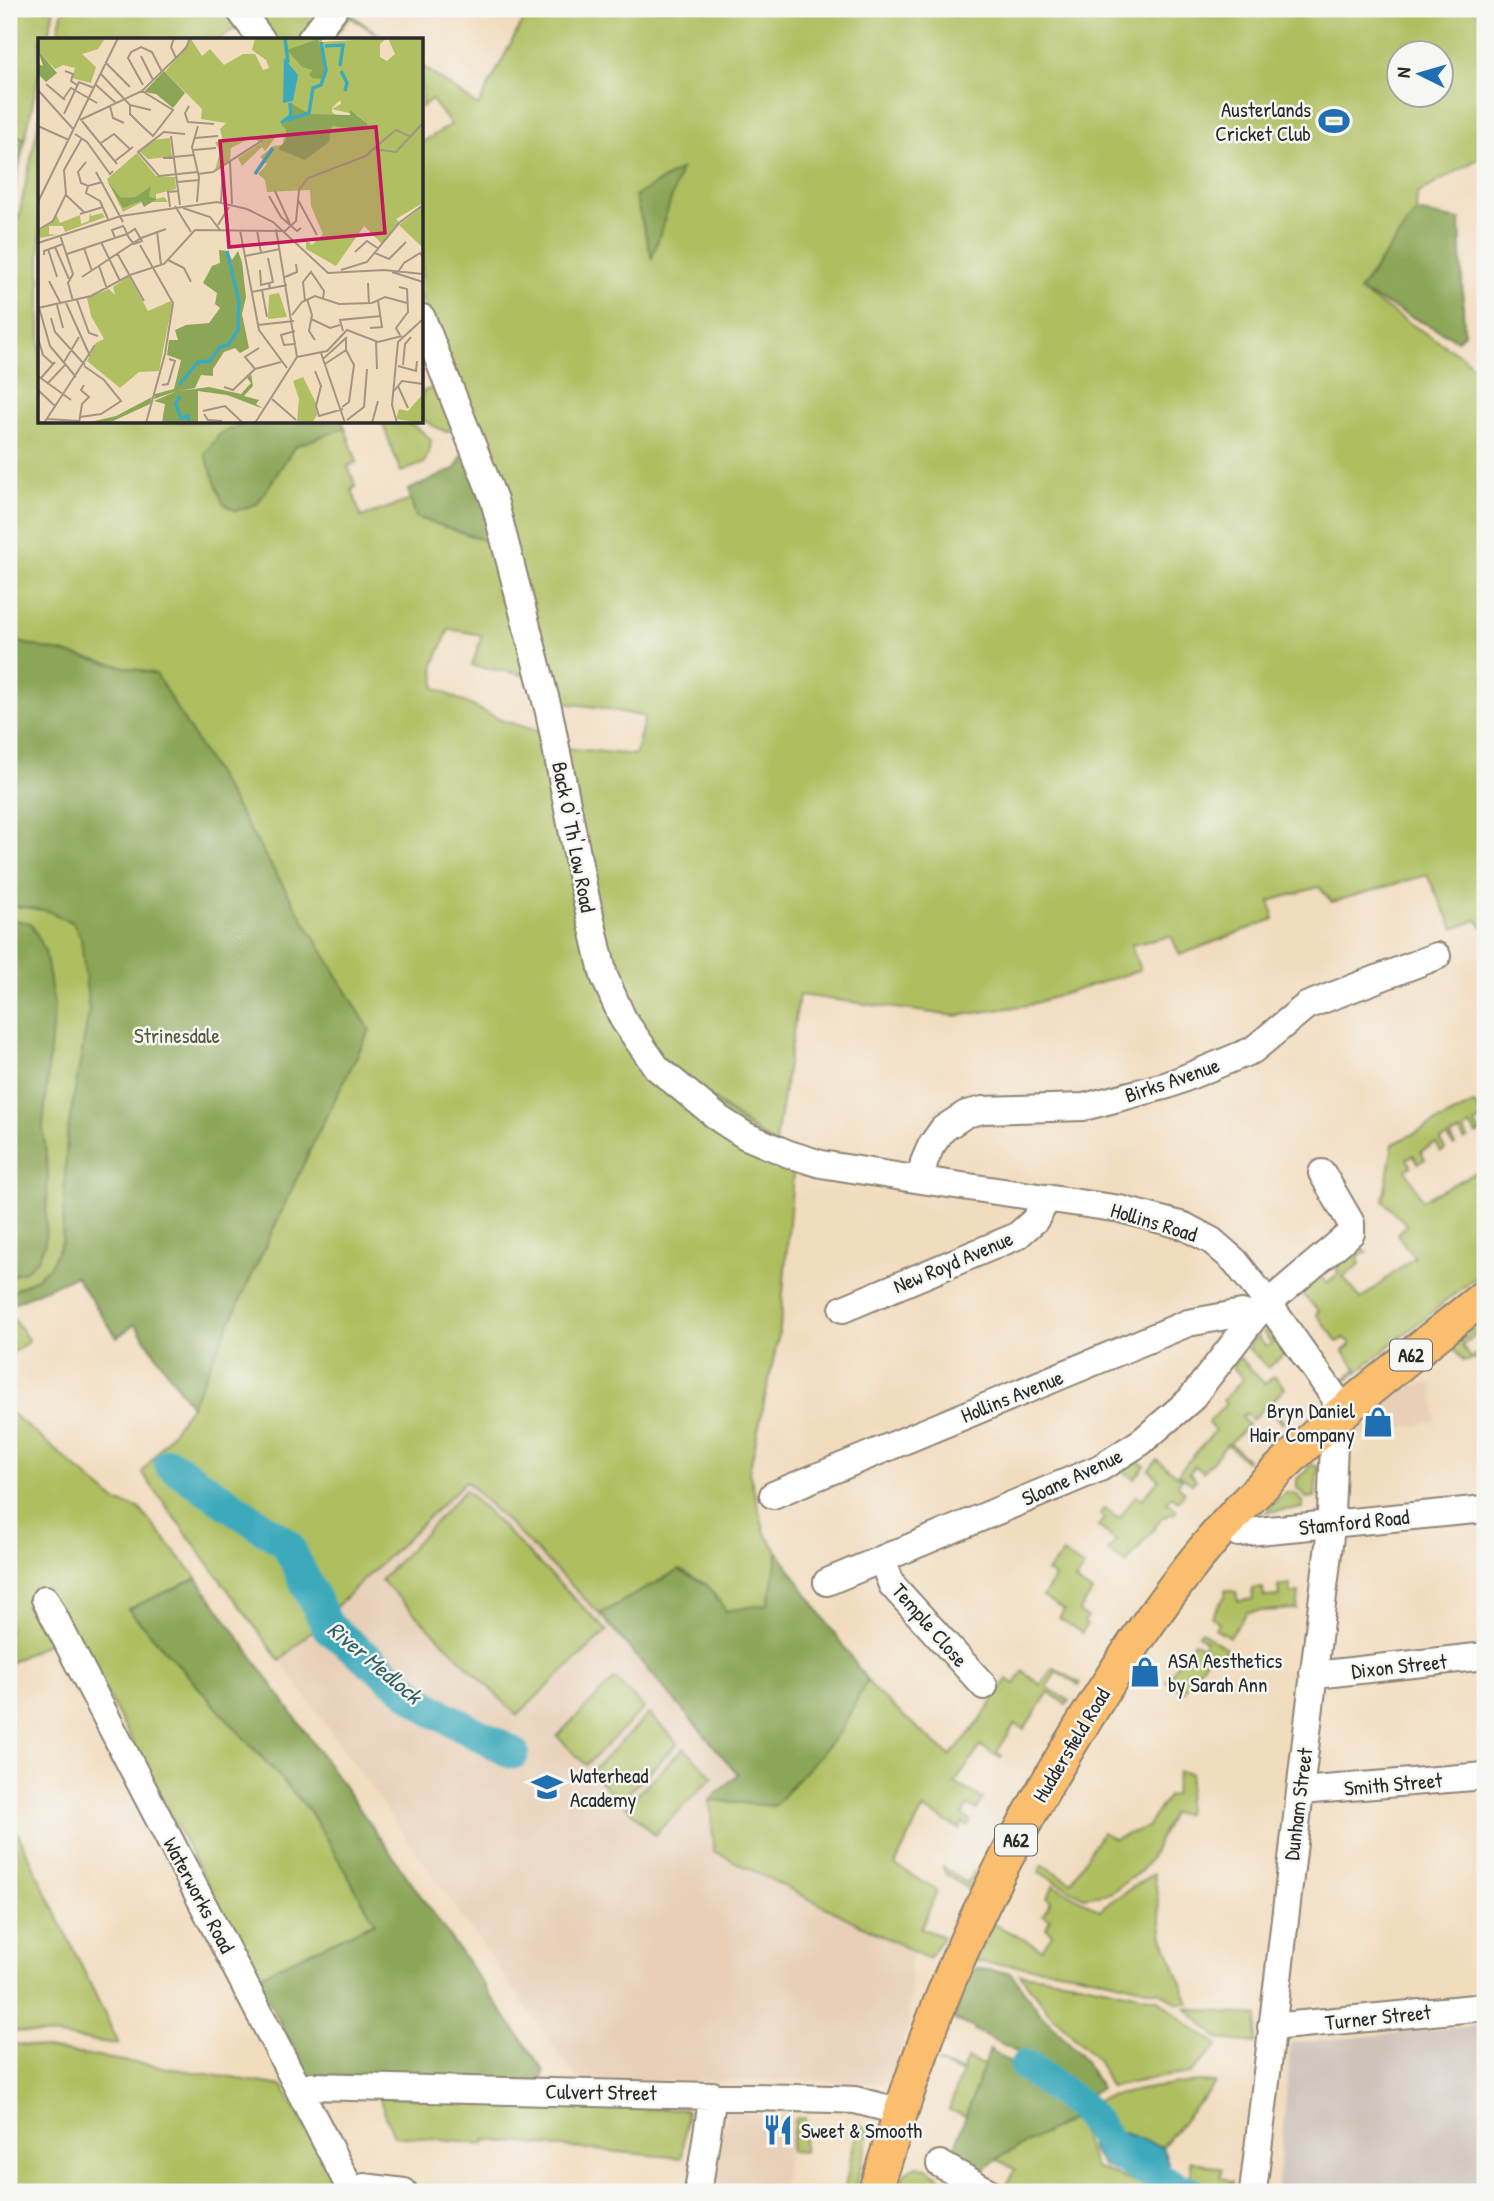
<svg xmlns="http://www.w3.org/2000/svg" width="1494" height="2201" font-family="'Patrick Hand',sans-serif">
<style>
.built{fill:#e8cfb6}
.industrial{fill:#cec2b9}
.green{fill:#afbf61;stroke:#6d7546;stroke-width:2;fill-rule:evenodd}
.forest{fill:#8ba657;stroke:#5b6841;stroke-width:2}
.water{fill:#3daabc;stroke:#346a74;stroke-width:2}
.lines{fill:none;stroke-linecap:round;stroke-linejoin:round}
.river{stroke:#3daabc;stroke-width:33}
.minor-casing{stroke:#8e8474;stroke-width:30}
.major-casing{stroke:#8e8474;stroke-width:37}
.minor{stroke:#fff;stroke-width:26}
.major{stroke:#fbbe6e;stroke-width:33}
.labels{text-anchor:middle;dominant-baseline:central;stroke-width:5;stroke-linejoin:round;paint-order:stroke}
.shield{fill:#f6f6f2;stroke:#686867;stroke-width:2}
.shield-label{font-size:19px;font-weight:bold;fill:#2b2b2b}
.poi-label{font-size:21px;fill:#2b2b2b;stroke:#f6f6f2;text-anchor:start}
.street-label{font-size:21px;fill:#2b2b2b;stroke:#f6f6f2}
.park-label{font-size:21px;fill:#53573b;stroke:#f6f6f2}
.water-label{font-size:23px;font-style:italic;fill:#325e65;stroke:#f6f6f2}
.inset-river{fill:none;stroke:#3daabc;stroke-width:3.5}
.inset-road{fill:none;stroke:#a29583;stroke-width:2}
.view{fill:#c2185b;fill-opacity:0.15;stroke:#c2185b;stroke-width:3.5}
.inset-edge{fill:none;stroke:#2b2b2b;stroke-width:3.5}
</style>
<rect width="100%" height="100%" fill="#f6f6f2"/>
<filter id="ink" filterUnits="userSpaceOnUse"><feTurbulence type="fractalNoise" baseFrequency=".0143" numOctaves="2"/><feDisplacementMap in="SourceGraphic" scale="14" xChannelSelector="R" yChannelSelector="G"/><feConvolveMatrix kernelMatrix="1 2 1 2 8 2 1 2 1" color-interpolation-filters="sRGB"/></filter>
<filter id="wash" filterUnits="userSpaceOnUse"><feTurbulence type="fractalNoise" baseFrequency=".00686" numOctaves="4" result="noise"/><feDisplacementMap in="SourceGraphic" scale="28" xChannelSelector="R" yChannelSelector="G"/><feGaussianBlur stdDeviation="1.57" result="paint"/><feColorMatrix in="noise" values="0 0 0 0 0 0 0 0 0 0 0 0 0 0 0 0 0 1.4 0 .05"/><feComposite in="paint" operator="in"/></filter>
<g filter="url(#wash)">
<rect width="100%" height="100%" fill="#f2dcbe"/>
<!-- built -->
<path class="built" d="M1433,1383L1436,1421L1353,1438L1363,1421L1407,1386Z
M466,1481L600,1614L739,1774L714,1851L914,1953L910,1965L909,2022L890,2083L772,2080L579,2082L281,1661Z
M727,2110L793,2119L782,2192H710Z"/>
<!-- industrial -->
<path class="industrial" d="M1485,2025V2192H1277L1291,2043Z"/>
<!-- green -->
<path class="green" d="M9,9H54L47,40H40V69L25,139L9,132Z
M63,9H232L242,24L217,40H56Z
M248,9H325L303,40H269Z
M529,9H1099L1101,11L1105,9H1485V155L1417,194L1416,212L1359,291L1463,357L1485,376V930L1477,920L1454,929L1427,875L1332,902L1319,887L1270,901L1274,919L1180,955L1171,936L1131,945L1140,970L1029,1005L955,1016L799,995L775,1146L658,1056L627,1002L607,951L563,748L635,755L645,717L597,707L554,702L491,481L422,299V142L451,125L431,99L422,107V66L478,106ZM1400,52H1442V94H1400Z
M345,10L386,40L350,17L331,40H320Z
M40,116V422H250L220,434L257,504L295,446L345,428L357,462L348,466L356,487L352,489L361,517L411,500L416,517L501,546L531,676L472,666L482,635L449,629L434,664L435,688L501,720L538,731L547,739L615,1024L794,1164L780,1329L749,1472L765,1533L778,1552L769,1604L726,1611L707,1585L679,1570L600,1614L466,1481L280,1661L142,1473L191,1406L135,1324L117,1337L75,1276L9,1305V263Z
M438,386L455,428L446,432L422,420V392Z
M382,422C407,422 413,421 431,440L430,450L424,463L401,472Z
M1473,1104L1476,1105L1483,1119L1475,1123L1480,1133L1476,1135L1471,1126L1464,1130L1468,1138L1464,1140L1460,1132L1451,1136L1455,1145L1453,1146L1448,1137L1441,1140L1445,1150L1441,1152L1436,1143L1421,1151L1425,1160L1418,1163L1414,1155L1407,1158L1411,1167L1406,1169L1422,1200L1485,1168V1270L1342,1384L1341,1382L1357,1369L1343,1351L1350,1345V1342L1344,1338L1338,1342L1316,1314L1319,1311L1299,1291L1320,1275L1327,1283L1339,1273L1333,1264L1358,1243L1367,1253H1363L1358,1257L1360,1264L1343,1277L1361,1299L1414,1257L1397,1234L1407,1225L1383,1201L1393,1144Z
M9,1312L29,1341L9,1355Z
M1480,1324L1484,1328L1462,1346L1471,1358L1481,1350L1485,1359L1464,1361L1452,1348Z
M1267,1330L1284,1354L1268,1368L1247,1347L1257,1336L1266,1347L1271,1344L1263,1332Z
M1239,1357L1265,1384L1274,1376L1285,1388L1268,1405L1284,1422L1282,1423L1264,1407L1252,1420L1245,1413L1241,1417L1248,1425L1230,1443L1247,1459L1246,1461L1227,1444L1203,1472L1195,1466L1189,1473L1196,1480L1192,1484L1178,1473L1215,1431L1208,1423L1226,1404L1223,1400L1243,1379L1232,1366Z
M9,1411L117,1502L139,1508L197,1578L128,1609L310,1811L375,1922L256,1977L76,1635L52,1641L9,1663Z
M1136,1460L1145,1466L1134,1479L1122,1471Z
M1157,1460L1182,1479L1177,1485L1185,1492L1178,1501L1172,1496L1167,1502L1177,1510L1173,1515L1170,1513L1166,1517L1164,1516L1126,1564L1108,1551L1116,1541L1098,1526L1104,1518L1100,1514L1104,1508L1119,1519L1136,1495L1142,1499L1159,1479L1149,1470Z
M1312,1464L1318,1467L1315,1497L1307,1498L1297,1488V1479Z
M465,1490L607,1631L517,1715L381,1580Z
M1284,1493H1293L1303,1501V1508L1266,1512Z
M1063,1553L1084,1567L1075,1581L1092,1592L1079,1612L1087,1617L1084,1622L1087,1625L1082,1633L1059,1618L1064,1610L1043,1597L1055,1577L1047,1572Z
M1290,1584L1291,1594L1299,1593L1297,1609L1247,1612L1229,1637L1215,1628L1219,1622L1211,1617L1225,1596V1590L1236,1592L1238,1601L1253,1599L1252,1589L1263,1588L1264,1597L1279,1596L1278,1586Z
M1201,1631L1226,1648L1221,1656L1212,1651L1183,1692L1166,1681L1194,1642L1202,1647L1206,1641L1198,1635Z
M1053,1667L1080,1683L1079,1685L1056,1671L1047,1687L1069,1701L1066,1705L1049,1692L1024,1729L1015,1724L997,1752L1002,1756L1000,1758L981,1746L955,1783L983,1799L977,1810L968,1805L962,1815L971,1821L968,1826L963,1823L959,1829L923,1809L895,1865L937,1891L921,1928L943,1937L928,1959L714,1851L710,1800L774,1806L840,1732L867,1680L877,1693L950,1756L980,1721L1007,1679L1015,1684L1023,1671L1041,1685Z
M615,1679L644,1708L586,1765L557,1736Z
M649,1714L678,1743L620,1801L591,1772Z
M684,1748L713,1777L654,1835L626,1806Z
M1178,1772L1191,1773L1185,1814L1172,1813L1150,1859L1142,1870L1110,1893L1084,1897L1039,1872L1043,1865L1071,1882L1102,1832L1114,1839L1147,1827L1168,1796L1174,1795Z
M9,1815L119,2044L9,2030Z
M943,1867L967,1883L976,1869L979,1871L968,1889L945,1873Z
M1154,1873L1163,1937L1189,2003H1178L1160,1992L1083,1974L1052,1969L975,1962L992,1923L1042,1949L1052,1934L1046,1928L1050,1919L1043,1915L1051,1901L1047,1898L1054,1885L1101,1911L1104,1906Z
M1020,1974L1070,1980L1158,1999L1191,2027L1218,2045L1190,2074L1166,2076L1110,2087L1097,2059L1049,2012Z
M1186,2008L1258,2016L1255,2043L1219,2039Z
M9,2043L283,2086L340,2192H9Z
M967,2059L984,2065L966,2116L949,2110L962,2073L938,2064V2063L962,2071Z
M1197,2082L1215,2083L1162,2147L1099,2124L1090,2103C1125,2091 1160,2086 1197,2082Z
M388,2097L687,2110L682,2158L485,2140L484,2144L394,2136L379,2098Z
M805,2117L803,2152L790,2151L795,2119Z
M1075,2117L1095,2167L1160,2192H1008L1006,2187L1015,2169L996,2159Z
M858,2123L868,2130L867,2143L854,2192H844Z
M1190,2160L1222,2169L1220,2177L1233,2182L1230,2192H1202L1191,2189Z
M918,2166L926,2168L962,2192H899C901,2180 904,2169 918,2166Z"/>
<!-- forest -->
<path class="forest" d="M9,132L25,139L9,210Z
M681,169L652,258L635,196Z
M1416,212L1460,220L1464,333L1458,340L1359,291Z
M250,422H343L345,428L295,446L257,504L236,511L223,503L205,454L220,434Z
M468,445L501,546L416,517L408,490L455,469Z
M9,640L156,674L370,1030L318,1133L191,1406L135,1324L117,1337L75,1276L9,1305V1293L37,1278L50,1266L62,1242L67,1135L89,1012L81,938L73,923L48,911L9,905Z
M9,919L31,923L45,951L54,1006L43,1127L48,1174L45,1243L38,1259L25,1271L9,1277Z
M778,1552L867,1680L840,1732L774,1806L710,1800L738,1774L600,1614L679,1570L707,1585L726,1611L768,1604Z
M197,1578L544,2071L541,2082L308,2076L256,1977L375,1922L310,1811L128,1609Z
M973,1968L1011,1973L1040,2013L1081,2055L1101,2088L1084,2098L1043,2064L974,2030V2028L954,2020Z
M990,2049L1068,2104L1075,2117L996,2159L979,2175L951,2157Z"/>
<!-- water -->
<path class="water" d="M1090,2103L1099,2124L1162,2147L1178,2189L1152,2186L1104,2166L1092,2152L1086,2129L1077,2110Z"/>
<g class="lines">
<!-- river -->
<path class="river" d="M170,1464L287,1544L328,1627L432,1710L513,1753
M1026,2066L1082,2107L1118,2154L1178,2189L1190,2192"/>
</g>
</g>
<g filter="url(#ink)">
<g class="lines">
<!-- minor casing -->
<g class="minor-casing">
<path id="minor" d="M239,9L262,40
M310,40L334,9
M422,318L494,500L549,712L584,890L604,976L623,1019L657,1068L721,1120L746,1136L789,1154L821,1164L921,1180L1120,1209L1184,1226L1212,1241L1235,1261L1268,1303L1336,1399L1330,1536L1253,2192
M921,1180L924,1162L931,1146L943,1129L966,1114L983,1110L1084,1107L1168,1085L1253,1050L1306,1006L1437,956
M843,1309L1017,1236L1035,1220L1048,1198
M773,1495L1188,1323L1242,1313L1254,1317
M1225,1524L1238,1533L1485,1509
M882,1560L892,1585L984,1686
M827,1582L1100,1468L1141,1442L1190,1400L1259,1311L1351,1233V1223L1322,1173
M45,1599L352,2192
M1313,1673L1324,1674L1485,1656
M1300,1791L1485,1776
M1271,2027L1485,2007
M301,2090L312,2086L832,2099L855,2100L901,2112
M940,2164L989,2192
M356,2192L364,2187L404,2192
M698,2192L713,2095"/>
</g>
<!-- major casing -->
<g class="major-casing">
<path id="major" d="M875,2192C900,2113 926,2033 959,1957C999,1865 1048,1777 1102,1693C1139,1634 1180,1575 1227,1523C1304,1437 1396,1368 1485,1296"/>
</g>
<!-- minor -->
<use href="#minor" class="minor"/>
<!-- major -->
<use href="#major" class="major"/>
</g>
</g>
<!-- icons -->
<defs>
<g id="stadium-bare" transform="scale(2.415)"><path d="M0-5a6.5 5 0 1 0 0 10a6.5 5 0 1 0 0-10ZM-3.5-1.8h7v3.6h-7Z" fill="#1f6fb2" stroke="#f6f6f2" stroke-width="2.5" paint-order="stroke"/></g>
<g id="shop-bare" transform="scale(2.415)"><path d="M-5-2.5h2.3a2.7 3.5 0 0 1 5.4 0H5L5.5 6h-11ZM-1.5-2.5h3a1.5 2.3 0 0 0-3 0Z" fill="#1f6fb2" stroke="#f6f6f2" stroke-width="2.5" paint-order="stroke"/></g>
<g id="school-bare" transform="scale(2.415)"><path d="M0-5L7-2L0 1L-7-2ZM-4 1L0 2.5L4 1V4Q0 6-4 4Z" fill="#1f6fb2" stroke="#f6f6f2" stroke-width="2.5" paint-order="stroke"/></g>
<g id="restaurant-bare" transform="scale(2.415)"><path d="M-5-6h1v4h1v-4h1v4h1v-4h1v5L-1.5 .5V6h-2V.5L-5-1ZM5-6V6H3V1.5H1.5Q1.5-4 5-6Z" fill="#1f6fb2" stroke="#f6f6f2" stroke-width="2.5" paint-order="stroke"/></g>
</defs>
<g fill-rule="evenodd">
<use href="#stadium-bare" x="1334" y="121"/>
<use href="#shop-bare" x="1378" y="1422"/>
<use href="#shop-bare" x="1145" y="1672"/>
<use href="#school-bare" x="547" y="1787"/>
<use href="#restaurant-bare" x="778" y="2130"/>
</g>
<g class="labels">
<!-- shield labels -->
<g class="shield">
<rect x="1390" y="1339.5" width="42" height="31" rx="5"/>
<rect x="995" y="1824.5" width="42" height="31" rx="5"/>
</g>
<g class="shield-label">
<text x="1411" y="1355">A62</text>
<text x="1016" y="1840">A62</text>
</g>
<!-- poi labels -->
<g class="poi-label">
<text x="1311" y="109" text-anchor="end">Austerlands<tspan x="1311" dy="24">Cricket Club</tspan></text>
<text x="1355" y="1410" text-anchor="end">Bryn Daniel<tspan x="1355" dy="24">Hair Company</tspan></text>
<text x="1168" y="1660">ASA Aesthetics<tspan x="1168" dy="24">by Sarah Ann</tspan></text>
<text x="570" y="1775">Waterhead<tspan x="570" dy="24">Academy</tspan></text>
<text x="801" y="2130">Sweet &amp; Smooth</text>
</g>
<!-- street labels -->
<g class="street-label">
<text transform="translate(574 837) rotate(79)">Back O' Th' Low Road</text>
<text transform="translate(1172 1080) rotate(-19)">Birks Avenue</text>
<text transform="translate(1154 1222) rotate(17)">Hollins Road</text>
<text transform="translate(953 1262) rotate(-23)">New Royd Avenue</text>
<text transform="translate(1012 1396) rotate(-22)">Hollins Avenue</text>
<text transform="translate(1072 1477) rotate(-25)">Sloane Avenue</text>
<text transform="translate(1354 1522) rotate(-6)">Stamford Road</text>
<text transform="translate(930 1625) rotate(49)">Temple Close</text>
<text transform="translate(1399 1666) rotate(-6)">Dixon Street</text>
<text transform="translate(1071 1745) rotate(-59)">Huddersfield Road</text>
<text transform="translate(1393 1784) rotate(-5)">Smith Street</text>
<text transform="translate(1298 1804) rotate(-83)">Dunham Street</text>
<text transform="translate(199 1895) rotate(62)">Waterworks Road</text>
<text transform="translate(1378 2017) rotate(-6)">Turner Street</text>
<text transform="translate(601 2092) rotate(1)">Culvert Street</text>
</g>
<!-- park labels -->
<g class="park-label">
<text x="177" y="1035">Strinesdale</text>
</g>
<!-- water labels -->
<g class="water-label">
<text transform="translate(375 1662) rotate(40)">River Medlock</text>
</g>
</g>
<!-- overview -->
<g transform="translate(38 38)">
<rect width="385" height="385" fill="#f2dcbe"/>
<path d="M0,0L66,2L60,11L44,16L58,29L53,45L34,40L37,30L25,27L17,31L0,12ZM217,0H284V4L349,0L342,6V19L349,23L357,16L350,0H385V165L358,181L361,184L344,206L326,188L298,228L268,211V202L274,207L285,196L273,168L272,152L229,154L227,142L220,136L229,126L222,119L235,108L245,107L246,98L240,96L227,113L224,109L204,128L200,120L223,105L214,99L193,110L192,122L177,132L182,114L177,104L185,103L182,91L188,85L163,81L164,71L127,34L153,1L164,18L172,11L186,27L205,16H217L225,32L231,30L228,22L214,12ZM302,62L303,66L294,71L319,77L330,86L328,92L313,91L294,74V70ZM132,100L134,119L110,121L101,113L114,102ZM99,115L118,138L137,139L138,151L118,156V161L126,159L130,164H104L85,174L69,141ZM385,168L383,185L385,210L361,187ZM52,174L53,178L64,175L67,179L27,194L25,188H11V196L18,197L1,200L0,194L19,178L22,185L42,177L43,186L51,183ZM91,238L110,273L133,263L134,267L121,333L101,334L82,350L49,323L58,305L66,301L53,278L49,260L71,251L77,257L75,249ZM241,255L249,279L230,281L231,257ZM265,339L278,365L279,377L274,385L259,383L261,361L255,343ZM385,356V385L358,381L361,371L370,373Z" fill="#afbf61" fill-rule="evenodd"/>
<path d="M283,0L280,2L288,26L285,41L274,40L271,36L275,32L264,29L249,12ZM0,12L19,35L8,44L0,36V26L5,28ZM126,33L147,55L135,70L118,56L106,54ZM253,65L271,76L312,77V72L330,86L328,92L294,88L291,104L267,122L240,111L248,102V91L243,87L253,78ZM69,143L83,160L98,159L113,148L111,159L119,161L106,169L103,163L85,170ZM181,212L189,213L194,222L200,213L204,224L208,259L204,276L211,310L202,315L197,310L186,314L175,331V338L163,337L157,350L141,353L171,349L203,356L213,345L209,340L213,336L215,348L206,358L221,362L218,366L226,371L189,357L160,353V385H124L127,366L116,363L139,353L116,361L117,356L136,351L143,322L129,317L131,302H140L137,292L148,287L171,285L182,270L177,266L179,255L165,245L174,228L182,225ZM114,359L112,366L75,383L70,385H48L78,378Z" fill="#8ba657"/>
<path d="M246,20L260,37L255,63L245,65Z" fill="#3daabc"/>
<path class="inset-river" d="M247,0L250,25M287,8L305,7L302,28M303,33L309,45L307,53M249,82L271,75L275,50L283,47L288,32L283,4M243,85L253,77L252,65M217,136L235,110M141,347L160,324L172,323L182,309L190,307L200,292L201,263L189,213M142,358L138,366L143,380L150,378L151,385"/>
<path class="inset-road" d="M136,0L133,9L138,20M103,18L115,42M67,24L92,49M27,33L35,36L33,43L39,47M62,35L92,67M8,46L27,62M57,46L78,65M105,47L90,20L93,14L103,9L114,14L124,34M0,52L36,92M25,61L33,50L59,65M92,67V76L104,88M92,67L113,72M72,68L75,80L86,85M151,68L147,75L150,84L176,86M26,76L41,44L56,50M42,82L104,53L148,10L152,0M44,83L79,126M0,88L31,102M104,88L115,98L135,72L104,53M37,96L49,104L72,136L75,133M147,96L126,94L100,114L121,138L160,134M133,98L142,167M157,100L180,98M63,105L76,96L92,111M335,111L358,92L373,99M155,112L178,110M125,120L156,117M77,123L95,109M48,124L40,134L43,145L50,148L64,144M192,124L194,166M58,134L85,184M160,136L175,134L225,102M139,144L161,142M50,148L48,155L62,163L70,181M237,153L252,186M28,157L47,175M231,158L243,179L259,193L263,190M260,162L279,197M0,164L80,0M159,164L161,139L154,109L160,88M183,164L185,128M137,168L153,194M132,169L130,154L140,153M145,170L172,179L182,192M42,176L65,169M180,187L191,169M238,191L259,319M0,192L15,183L28,156L26,132L44,100M202,192L221,292L249,330M219,192L223,215M119,193L123,227M22,197L35,236L30,245L35,263M63,204L82,243M0,205L83,178L179,164L209,171L235,184L290,235L346,232L385,236M102,207L135,265L127,316L108,385M17,209L31,241M46,210L54,233M10,211L19,239M317,214L329,203L341,211M79,215L106,263M337,215L351,221L368,204M29,216L89,196L97,191L104,203L96,206L91,200L89,196L87,191L85,188L74,192L77,200M6,217V213L25,206M207,218L242,211M230,220L235,244L231,245M130,222L146,230L153,244M61,228L69,251M222,232L223,247L231,245L232,251M303,232L329,224L361,185L385,167M354,234L385,244M360,234L366,225L382,215L385,219M44,239L103,200L128,191M247,239L259,234L258,226M11,243L23,266M330,245L331,266M361,249L369,251L370,274L358,290L362,297M224,252L229,279M214,254L249,247M269,261L274,277L271,293L277,302M39,262L51,295L60,298M267,262L265,244L273,234L286,253L285,260M28,265L52,318M0,266L12,308L38,339M19,267L25,290M0,270L53,258L92,237L126,226L157,192L247,193L258,183L261,152L270,140L328,118L335,111L358,114L385,85M254,277L264,264L277,258L301,266L334,265L347,259L369,265M13,280L17,294L47,327M273,281L292,290L302,287M220,287L256,283M332,290L344,289L340,263M257,293L243,297L246,307L258,306M305,293L302,282L343,278M0,300L5,317L15,326M338,303L339,331M283,315L307,385M259,319L289,313L309,292L340,304L364,298M285,321L309,299M26,324L41,299M287,326L308,312V300M365,327L367,306L373,299M360,328L378,333L379,323M217,331L207,319L221,310M277,333L283,348L278,368L281,378L305,371M0,338L33,362M3,340L17,324M9,346L28,326M124,347L130,346L137,323L131,321M360,348L370,370M186,349L195,352L217,331L243,324M0,352L18,369M356,353L364,343L385,346M234,361L258,382M304,369L311,364L316,327L308,312M165,373L187,368L205,385M166,376L170,382L184,383M42,379L63,376L83,363L66,342L46,328M9,381L41,383M309,382L326,369L329,331M6,385L57,307M41,385L44,366L51,359L43,352L46,347M217,385L259,319M334,385L340,363M359,385L354,367L360,304L385,281"/>
<path class="view" d="M338,89L347,195L191,209L182,103Z"/>
<rect width="385" height="385" class="inset-edge"/>
</g>
<!-- margin -->
<rect width="1494" height="2201" fill="none" stroke="#f6f6f2" stroke-width="35"/>
<!-- north arrow -->
<g transform="translate(1420 74) rotate(275)"><circle r="33" fill="#f6f6f2" stroke="#a5a5a2" stroke-width="2"/>
<path d="M0-5L12 26L0 18L-12 26Z" fill="#1f6fb2"/>
<text y="-10" font-size="19" font-weight="bold" text-anchor="middle" fill="#2b2b2b">N</text>
</g>
</svg>
